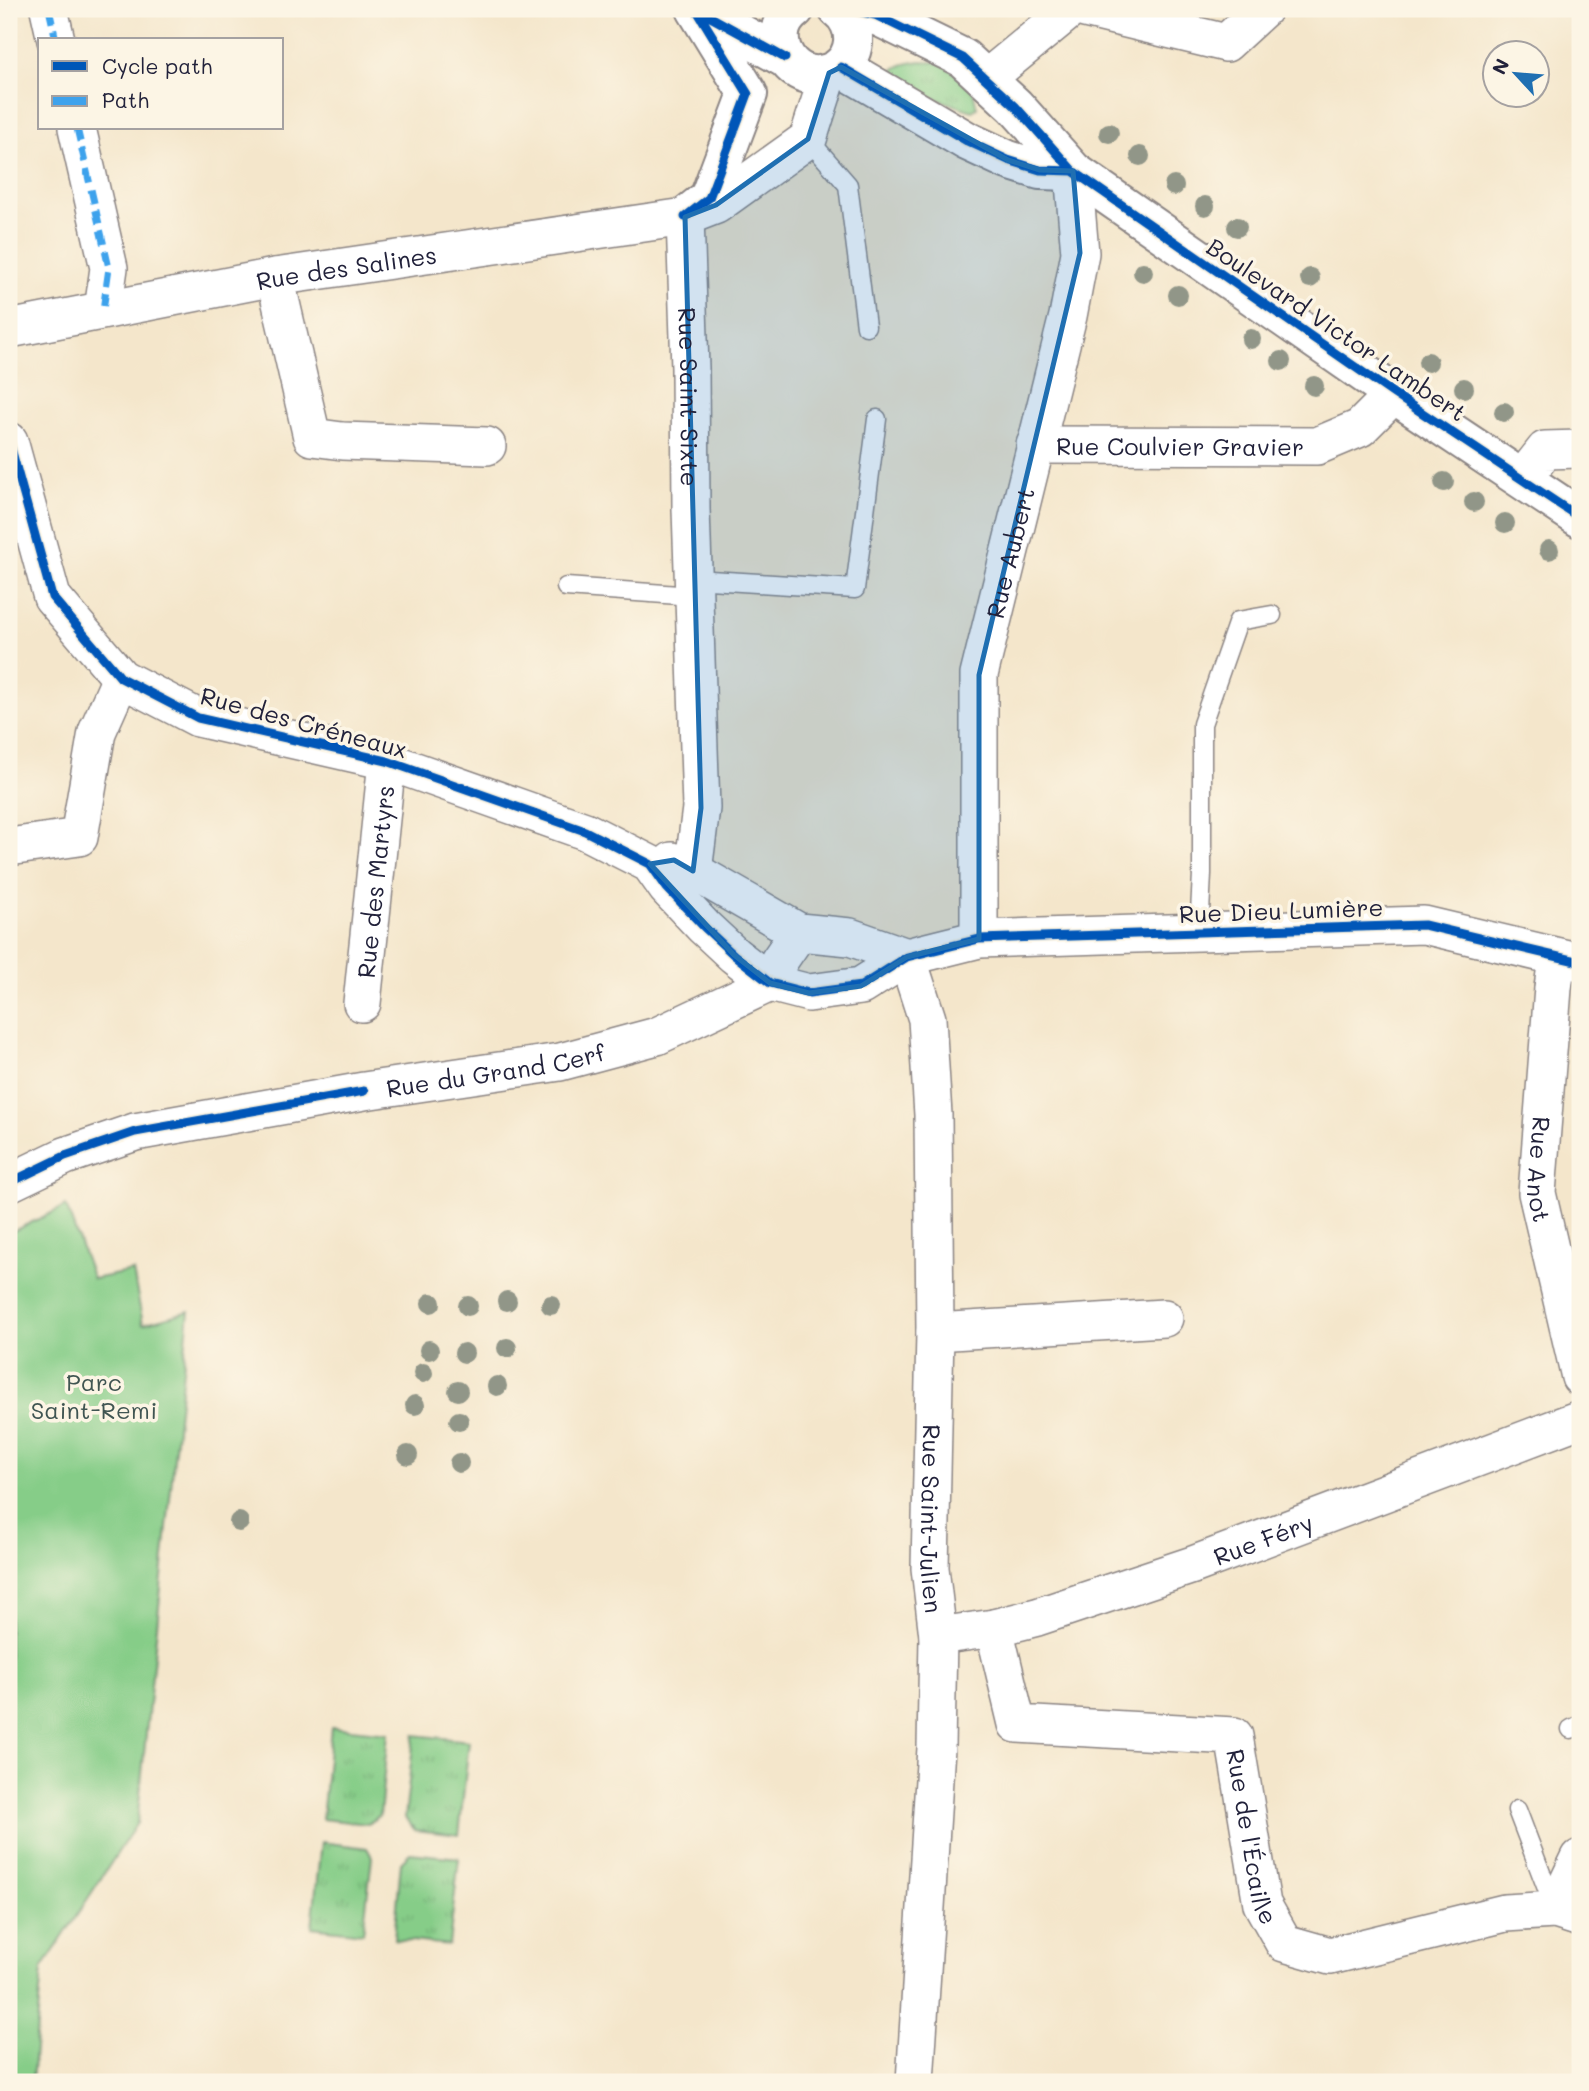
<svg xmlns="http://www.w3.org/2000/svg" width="1589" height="2091" font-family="Mali,sans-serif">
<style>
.grass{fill:url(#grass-tufts);stroke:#547862;stroke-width:2}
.green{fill:#86cd88;stroke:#547862;stroke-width:2}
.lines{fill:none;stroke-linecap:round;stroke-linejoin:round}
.service-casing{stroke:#8b8483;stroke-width:21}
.minor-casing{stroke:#8b8483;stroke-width:40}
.tertiary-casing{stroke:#8b8483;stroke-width:42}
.service{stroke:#fff;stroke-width:18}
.minor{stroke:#fff;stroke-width:37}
.tertiary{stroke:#fff;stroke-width:38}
.quiet{stroke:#3ea2ec;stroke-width:7;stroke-dasharray:14 7;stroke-linecap:butt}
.cycleway-casing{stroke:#fcf5e5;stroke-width:13}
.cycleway{stroke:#0057b8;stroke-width:9}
.tree{fill:#919688}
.marked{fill:#1f6fb2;fill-opacity:0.2;stroke:#1f6fb2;stroke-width:5;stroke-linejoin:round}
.labels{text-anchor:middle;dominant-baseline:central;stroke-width:7;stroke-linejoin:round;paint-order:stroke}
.street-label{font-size:24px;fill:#22223b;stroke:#fcf5e5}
.park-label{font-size:24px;fill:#405552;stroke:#fcf5e5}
</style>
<defs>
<pattern id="grass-tufts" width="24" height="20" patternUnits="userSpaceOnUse" patternTransform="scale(1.75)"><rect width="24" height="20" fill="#86cd88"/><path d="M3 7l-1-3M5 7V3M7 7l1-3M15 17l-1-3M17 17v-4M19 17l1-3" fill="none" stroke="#73b076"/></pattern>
</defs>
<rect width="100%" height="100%" fill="#fcf5e5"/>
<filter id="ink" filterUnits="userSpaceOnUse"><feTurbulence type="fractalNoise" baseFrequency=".0143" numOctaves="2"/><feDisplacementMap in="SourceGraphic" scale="14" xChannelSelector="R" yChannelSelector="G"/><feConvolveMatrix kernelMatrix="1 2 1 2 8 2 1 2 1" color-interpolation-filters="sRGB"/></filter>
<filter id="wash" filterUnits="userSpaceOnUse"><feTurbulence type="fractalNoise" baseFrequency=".00686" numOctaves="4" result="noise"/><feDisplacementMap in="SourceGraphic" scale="28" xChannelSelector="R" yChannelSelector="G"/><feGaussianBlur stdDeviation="1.57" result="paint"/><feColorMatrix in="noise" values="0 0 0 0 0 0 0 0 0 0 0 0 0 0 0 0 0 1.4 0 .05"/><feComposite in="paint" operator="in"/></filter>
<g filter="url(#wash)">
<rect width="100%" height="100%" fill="#f4e6cb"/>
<!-- grass -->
<path class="grass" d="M921,61L944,63L973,90L977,108L972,111L886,82C892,65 905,63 921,61Z
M331,1727L388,1733L380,1815L368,1824L322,1819Z
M414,1735L469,1741L459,1835L415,1830L405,1818Z
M321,1842L367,1848L372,1857L363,1933L312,1927Z
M410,1853L459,1858L449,1945L394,1939L401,1862Z"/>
<!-- green -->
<path class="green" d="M66,1206L93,1279L133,1271L143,1324L189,1311L137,1823L42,1969L32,2082H9V1233Z"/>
</g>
<g filter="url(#ink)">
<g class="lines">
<!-- service casing -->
<g class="service-casing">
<path id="service" d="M808,139L848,185L866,326
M693,579L855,589L877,419
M566,587L693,596
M1199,932L1202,874V724L1238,621L1272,615
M1571,1729L1580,1725
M1517,1810L1554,1907"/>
</g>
<!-- minor casing -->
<g class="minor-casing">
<g id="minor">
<path d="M49,9L56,40"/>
<path d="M1085,9L1226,43L1263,9"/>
<path d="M986,79L1071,9"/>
<path d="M77,128L109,268L103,310"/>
<path id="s1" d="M685,217L690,368L691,509L701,808L693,871"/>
<path d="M275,277L312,437L342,441L487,446"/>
<path id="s2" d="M9,329L275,277L685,217L716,205L808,139L829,73"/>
<path d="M9,441L52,597L121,678L198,718L387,761L585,831L650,864L667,888L704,927L734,955L770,983L809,993L861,986L907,957L979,939L1424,925L1580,962"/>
<path id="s3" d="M1035,445L1317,446L1360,428L1394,394"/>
<path d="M1523,478L1545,450L1580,449"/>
<path d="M9,847L79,837L97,732L121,678"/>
<path d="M672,861L693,871L799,932L850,937L907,957"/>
<path id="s4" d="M979,939V675L1068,316L1080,253L1073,171"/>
<path id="s5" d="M907,957L927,1019L933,1115L935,1332L930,1568L938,1636L936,1748L915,2082"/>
<path id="s6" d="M1557,958L1553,988L1537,1193L1580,1377"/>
<path id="s7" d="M362,1003L387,761"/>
<path id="s8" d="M9,1183L65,1156L135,1132L364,1091L560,1062L657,1036L770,983L779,961L799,932"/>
<path d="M935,1332L1164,1318"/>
<path id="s9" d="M994,1628L1017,1724L1234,1736L1262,1904L1284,1943L1330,1956L1505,1913L1555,1910L1580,1918"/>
<path id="s10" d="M938,1636L994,1628L1037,1617L1193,1565L1580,1419"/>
<path d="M1555,1910L1580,1858"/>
</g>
</g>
<!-- tertiary casing -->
<g class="tertiary-casing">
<path id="tertiary" d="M795,9C757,37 797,94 837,69C846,63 852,53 853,42C854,29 848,16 838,9
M849,9L875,15L963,58L1015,106L1073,171L1394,394L1580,518
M698,10L785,58
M841,67L967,141L1008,160L1040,170L1073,171
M685,217L709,198L748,94L696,9"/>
</g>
<!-- service -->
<use href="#service" class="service"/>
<!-- minor -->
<use href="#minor" class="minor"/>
<!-- tertiary -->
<use href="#tertiary" class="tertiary"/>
<!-- quiet -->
<path class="quiet" d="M49,9L56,40
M77,128L109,268L103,310"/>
<!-- cycleway casing -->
<g class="cycleway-casing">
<path id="cycleway" d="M696,9L785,58
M849,9L875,15L963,58L1015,106L1073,171L1394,394L1580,518
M841,67L967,141L1008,160L1040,170L1073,171
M685,217L709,198L748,94L696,9
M9,441L52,597L121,678L198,718L387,761L585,831L650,864L667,888L704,927L734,955L770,983L809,993L861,986L907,957L979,939L1424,925L1580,962
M9,1183L65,1156L135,1132L364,1091"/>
</g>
<!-- cycleway -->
<use href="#cycleway" class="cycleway"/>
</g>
<!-- trees -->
<g class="tree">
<circle cx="1109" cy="133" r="10"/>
<circle cx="1140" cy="156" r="10"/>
<circle cx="1174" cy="186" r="10"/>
<circle cx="1205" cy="206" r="10"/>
<circle cx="1237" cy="227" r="10"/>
<circle cx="1143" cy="272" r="10"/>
<circle cx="1310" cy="278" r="10"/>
<circle cx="1178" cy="295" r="10"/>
<circle cx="1251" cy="339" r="10"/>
<circle cx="1281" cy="361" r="10"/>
<circle cx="1428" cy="362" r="10"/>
<circle cx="1314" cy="386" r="10"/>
<circle cx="1464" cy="388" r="10"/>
<circle cx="1504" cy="412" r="10"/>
<circle cx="1444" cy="482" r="10"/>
<circle cx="1474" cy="502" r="10"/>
<circle cx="1505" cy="523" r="10"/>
<circle cx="1549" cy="550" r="10"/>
<circle cx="507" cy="1301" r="10"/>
<circle cx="431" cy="1303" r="10"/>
<circle cx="551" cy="1305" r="10"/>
<circle cx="468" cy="1306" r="10"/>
<circle cx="507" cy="1348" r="10"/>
<circle cx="429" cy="1350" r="10"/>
<circle cx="464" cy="1353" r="10"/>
<circle cx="423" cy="1373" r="10"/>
<circle cx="497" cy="1386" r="10"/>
<circle cx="458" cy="1391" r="10"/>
<circle cx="415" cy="1405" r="10"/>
<circle cx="459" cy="1421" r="10"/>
<circle cx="408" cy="1455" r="10"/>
<circle cx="459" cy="1463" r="10"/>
<circle cx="239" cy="1522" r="10"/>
</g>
</g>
<!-- marked area -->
<path class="marked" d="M841,67L1008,160L1040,170L1073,171L1080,253L979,675V939L907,957L861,986L809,993L770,983L734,955L650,864L674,860L693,871L701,808L685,217L716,205L808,139L829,73Z"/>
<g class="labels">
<!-- street labels -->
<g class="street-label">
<text stroke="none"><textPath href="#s2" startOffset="343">Rue des Salines</textPath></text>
<text transform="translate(1337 329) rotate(34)">Boulevard Victor Lambert</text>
<text stroke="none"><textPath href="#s1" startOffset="180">Rue Saint-Sixte</textPath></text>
<text stroke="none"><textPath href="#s3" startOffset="145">Rue Coulvier Gravier</textPath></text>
<text stroke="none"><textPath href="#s4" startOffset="390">Rue Aubert</textPath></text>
<text transform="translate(304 722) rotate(15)">Rue des Créneaux</text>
<text stroke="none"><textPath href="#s7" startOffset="122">Rue des Martyrs</textPath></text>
<text transform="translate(1281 910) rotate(-2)">Rue Dieu Lumière</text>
<text stroke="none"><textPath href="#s8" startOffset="502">Rue du Grand Cerf</textPath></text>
<text stroke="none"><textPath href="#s6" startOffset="212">Rue Anot</textPath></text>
<text stroke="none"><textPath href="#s5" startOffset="565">Rue Saint-Julien</textPath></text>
<text stroke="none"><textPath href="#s10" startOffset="340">Rue Féry</textPath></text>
<text stroke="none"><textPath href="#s9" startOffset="418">Rue de l'Écaille</textPath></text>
</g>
<!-- park labels -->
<g class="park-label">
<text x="94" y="1381">Parc<tspan x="94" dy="28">Saint-Remi</tspan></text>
</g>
</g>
<!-- margin -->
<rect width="1589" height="2091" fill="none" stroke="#fcf5e5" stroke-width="35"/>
<!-- legend -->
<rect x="38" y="38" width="245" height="91" fill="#fcf5e5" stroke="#a5a1a1" stroke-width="2"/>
<rect x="52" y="61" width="35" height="10" fill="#0057b8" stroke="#a5a1a1" stroke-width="2"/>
<text x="102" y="74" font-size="21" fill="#22223b">Cycle path</text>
<rect x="52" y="96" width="35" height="10" fill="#3ea2ec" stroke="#a5a1a1" stroke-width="2"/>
<text x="102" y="108" font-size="21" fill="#22223b">Path</text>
<!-- north arrow -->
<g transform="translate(1516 74) rotate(296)"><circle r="33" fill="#fcf5e5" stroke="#a5a1a1" stroke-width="2"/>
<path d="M0-5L12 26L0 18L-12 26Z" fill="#1f6fb2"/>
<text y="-10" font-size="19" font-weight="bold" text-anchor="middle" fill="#22223b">N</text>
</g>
</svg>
